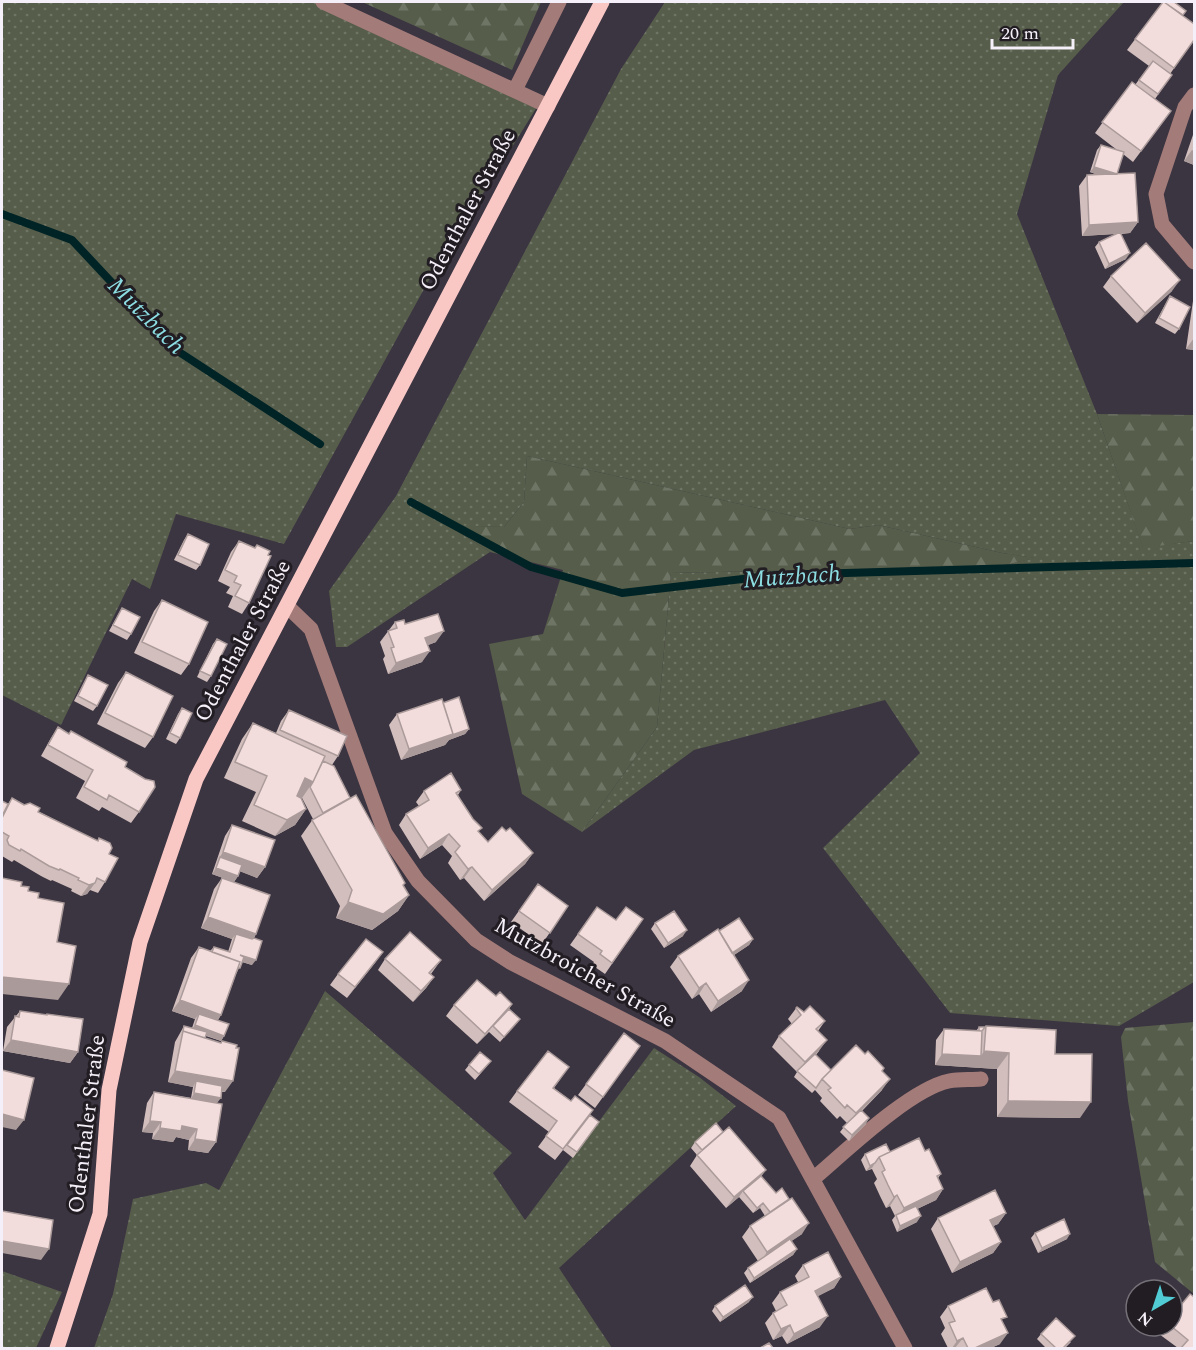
<svg xmlns="http://www.w3.org/2000/svg" width="1196" height="1350" font-family="Spectral,serif">
<style>
.grass{fill:url(#grass-dots)}
.forest{fill:url(#forest-firs)}
.lines{fill:none;stroke-linecap:round;stroke-linejoin:round}
.stream{stroke:#002325;stroke-width:8}
.minor{stroke:#a37b79;stroke-width:15}
.major{stroke:#f9c8c5;stroke-width:15}
.wall{fill:#d1bebd}
.shaded-wall{fill:#aa9b9a}
.building{fill:#f3dddc;stroke:#aa9b9a;stroke-width:1.5}
.labels{text-anchor:middle;dominant-baseline:central;stroke-width:6;stroke-linejoin:round;paint-order:stroke}
.street-label{font-size:22px;fill:#f4eff8;stroke:#211d23}
.water-label{font-size:24px;font-style:italic;fill:#8cdde2;stroke:#211d23}
</style>
<defs>
<pattern id="grass-dots" width="8" height="8" patternUnits="userSpaceOnUse" patternTransform="scale(1.5)"><rect width="8" height="8" fill="#565d4a"/><path d="M2 2h.1M6 6h.1" fill="none" stroke="#6f7565" stroke-width="1.8" stroke-linecap="round"/></pattern>
<pattern id="forest-firs" width="22" height="20" patternUnits="userSpaceOnUse" patternTransform="scale(1.5)"><rect width="22" height="20" fill="#565d4a"/><path d="M5 1l3.5 6h-7zM16 11l3.5 6h-7z" fill="#6f7565"/></pattern>
</defs>
<rect width="100%" height="100%" fill="#3b3441"/>
<!-- grass -->
<path class="grass" d="M2,2H314L483,79L537,107L429,280L284,544L176,514L150,589L132,579L61,725L2,695Z
M665,2H1124L1058,75L1017,214L1097,414L1143,547L1194,541V982L1119,1026L950,1013L823,848L920,753L885,700L694,750L582,832L657,727L671,573L1001,566L1034,558L1002,553L878,525L850,529L527,456L524,502L504,527L449,526L490,552L347,647H336L329,591L396,496L621,69Z
M325,991L512,1153L493,1173L525,1220L654,1048L699,1077L736,1106L559,1268L612,1348H94L113,1294L133,1199L206,1183L219,1190Z
M2,1271L62,1292L36,1348H2Z"/>
<!-- forest -->
<path class="forest" d="M362,2H541L512,70Z
M1097,414L1194,415V541L1143,548Z
M527,456L850,529L878,525L1002,553L1036,558L1001,566L671,573L657,727L582,832L522,794L489,644L543,634L563,570L490,552L447,525L504,527L524,502Z
M1194,1022V1294L1155,1262L1128,1101L1121,1037L1125,1028Z"/>
<g class="lines">
<!-- stream -->
<path class="stream" d="M2,214L72,240L173,348L320,444
M411,502L531,567L622,593L777,575L1194,563"/>
<!-- minor -->
<path class="minor" d="M323,2L548,106
M515,90L559,2
M1194,95L1185,107L1156,194L1162,224L1194,262
M287,606L311,629L385,833L418,881L476,940L510,962L665,1041L779,1118L905,1348
M813,1179C845,1152 910,1089 949,1081C959,1079 971,1080 981,1079"/>
<!-- major -->
<path class="major" d="M57,1348L100,1214L109,1090L140,942L196,779L602,2"/>
</g>
<!-- wall -->
<path class="wall" d="M1163,2L1183,15L1194,40L1170,74L1172,75L1155,99L1171,111L1133,162L1123,154L1117,174L1138,222L1130,233L1121,234L1126,259L1105,269L1095,247L1099,242L1115,234L1082,236L1079,186L1087,175H1098L1090,172L1097,150L1101,145L1117,150L1095,133L1132,82L1135,85L1149,66L1127,50Z
M1194,132V165L1184,161Z
M1111,276L1172,291L1137,323L1103,287Z
M1170,296L1179,329L1175,334L1155,323Z
M1194,298V350L1186,349L1193,301Z
M188,534L200,565L196,570L174,560L184,540Z
M239,541L255,548L257,545L249,603L242,614L228,607L233,596L226,593L230,587L218,581L231,552Z
M162,600L189,664L181,675L134,653L154,611Z
M122,608L131,634L127,640L109,631Z
M395,622L405,624L436,642L428,645L422,662L388,674L383,659L385,656L380,642Z
M217,639L211,676L207,682L197,677L213,644Z
M126,672L153,737L145,748L97,724L118,683Z
M88,675L97,706L93,711L74,701Z
M443,703L469,729L465,734L449,740L445,745L401,760L389,725L397,714Z
M182,708L180,738L176,744L166,739L178,714Z
M289,710L338,756L332,765L350,798L409,895L398,911L372,930L336,918L340,906L301,836L313,819L302,798L297,796L306,809L295,825L275,836L242,821L256,792L224,778L242,739L253,723L276,733L281,721Z
M58,727L125,767L139,812L131,823L102,807L99,811L76,798L85,781L41,756L51,738Z
M461,790L458,795L479,832L488,842L506,831L533,853L525,864L484,901L464,878L460,880L448,863L452,856L442,845L420,859L399,825L406,814L419,806L416,802L424,791Z
M12,798L97,841L99,838L109,854L105,882L98,893L90,890L87,894L81,896L71,891L72,889L52,880L51,881L41,876L14,860L12,862L2,856V801L8,804Z
M232,825L265,867L257,878L240,871L238,876L234,882L212,874L225,836Z
M222,878L256,934L254,938L252,965L242,962L236,974L221,1015L218,1020L224,1036L221,1041L206,1036L205,1038L220,1043L222,1041L225,1092H222L217,1103L216,1142L208,1153L188,1150L189,1140L176,1137L173,1142L152,1139L153,1133L142,1132L147,1103L154,1092L191,1098L193,1087L168,1082L175,1042L184,1026L192,1028L195,1019L172,1011L191,958L199,947L210,951L214,947L228,952L232,939L201,928L214,889Z
M538,884L568,906L542,944L511,922Z
M597,907L616,920L643,919L605,974L592,965L594,962L570,945Z
M655,923L683,936L664,948L651,929Z
M719,931L753,939L749,945L734,955L742,991L711,1012L699,994L692,999L670,967L678,956Z
M383,952L347,998L330,985L338,974Z
M385,959L441,960L431,974L434,977L426,988L413,1002L378,970Z
M496,996L512,1004L509,1009L520,1019L500,1042L489,1032L477,1044L446,1016L454,1005Z
M797,1007L804,1012L825,1021L818,1031L819,1051L816,1055L831,1070L865,1054L884,1068L882,1071V1090L862,1111L866,1124L849,1141L840,1132L847,1123L840,1116L837,1119L820,1101L822,1098L815,1090L812,1093L794,1077L797,1072L772,1047L779,1036L792,1024L788,1019Z
M20,1011L46,1015L47,1014L78,1052L70,1063L3,1051L7,1027Z
M986,1026L1055,1054L1080,1118L997,1117V1069L935,1065L936,1040L944,1029L976,1031L979,1027H985Z
M624,1033L640,1046L595,1108L578,1095Z
M469,1065L487,1066L475,1080L465,1070Z
M561,1078L554,1088L599,1122L573,1158L563,1150L567,1145L555,1160L538,1147L549,1132L509,1102L517,1091Z
M695,1142L761,1176L802,1234L791,1241L797,1249L793,1255L750,1283L744,1273L748,1268L758,1261L742,1237L750,1226L765,1216L760,1208L753,1213L739,1197L726,1208L690,1166L697,1155L691,1148Z
M925,1151L941,1174L938,1178L943,1189L936,1200L917,1209V1222L897,1232L892,1220L895,1216L890,1206L886,1208L880,1196L874,1183L877,1179L872,1169L866,1171L861,1160L865,1154L890,1152Z
M1006,1213L998,1224L993,1226L1001,1242L993,1253L952,1273L931,1229L938,1218Z
M1035,1233L1067,1239L1038,1253L1031,1238Z
M803,1265L841,1277L834,1288L817,1296L820,1327L787,1344L782,1336L773,1340L765,1323L773,1313L776,1311L772,1303L780,1292L798,1282L795,1276Z
M1194,1297V1348H1178L1159,1334L1164,1326H1172Z
M749,1302L720,1322L712,1311L715,1306Z
M948,1306L1002,1322L1000,1344L991,1348H948L941,1334L945,1328L940,1317Z
M1041,1334L1071,1342L1065,1348H1046L1037,1339Z"/>
<!-- shaded-wall -->
<path class="shaded-wall" d="M1192,150L1194,151V165L1184,161Z
M1094,167L1117,174L1113,180L1090,172Z
M1138,222L1130,233L1082,236L1089,225Z
M1130,253L1126,259L1105,269L1109,264Z
M1180,280L1172,291L1137,323L1145,313Z
M1194,338V350L1186,349Z
M444,631L436,642L418,649L425,638Z
M430,651L422,662L388,674L396,663Z
M469,729L465,734L449,740L445,745L401,760L409,749Z
M305,778L313,782L302,798L293,795Z
M306,809L295,825L275,836L287,820Z
M449,834L442,845L420,859L428,848Z
M223,852L265,867L257,878L218,863L220,857L216,863Z
M533,853L525,864L484,901L492,890Z
M472,867L464,878L460,880L468,869Z
M216,868L238,876L234,882L212,874Z
M95,883L87,894L81,896L89,885Z
M409,895L398,911L372,930L336,918L348,902Z
M208,917L256,934L249,945L236,934L232,939L201,928Z
M687,930L683,936L664,948L668,943Z
M753,939L749,945L725,961L728,955Z
M383,952L375,963L347,998L355,987Z
M240,955L256,960L252,965L236,960Z
M2,977L69,984L58,1000L2,994Z
M434,977L426,988L413,1002L421,991Z
M749,980L742,991L711,1012L718,1001Z
M706,983L699,994L692,999L699,988Z
M180,1000L221,1015L214,1026L199,1014L195,1019L172,1011Z
M512,1004L505,1015L493,1026L477,1044L485,1034Z
M195,1025L224,1036L221,1041L191,1030Z
M11,1040L78,1052L70,1063L3,1051Z
M827,1040L819,1051L797,1073L805,1062Z
M984,1051L1009,1053L997,1069L935,1065L942,1054L981,1056Z
M175,1071L233,1081L225,1092L195,1087L196,1081L193,1087L168,1082Z
M890,1079L882,1090L848,1124L856,1113Z
M194,1093L221,1098L217,1103L191,1099Z
M1008,1101L1091,1102L1080,1118L997,1117Z
M2,1114L24,1120L16,1130L2,1127Z
M869,1118L866,1124L849,1141L852,1135Z
M150,1121L161,1122L153,1133L142,1132Z
M182,1126L197,1129L189,1140L176,1137L173,1142L152,1139L160,1128Z
M195,1139L216,1142L208,1153L188,1150Z
M875,1163L872,1168L866,1171L870,1166Z
M766,1170L758,1181L743,1191L739,1197L726,1208L734,1197Z
M943,1189L936,1200L896,1219L904,1208Z
M897,1195L890,1206L886,1208L894,1197Z
M763,1203L760,1208L753,1213L757,1208Z
M1006,1213L998,1224L983,1231L990,1220Z
M921,1216L917,1222L897,1232L900,1226Z
M809,1223L802,1234L760,1263L767,1252Z
M1070,1234L1067,1239L1038,1253L1042,1248Z
M2,1241L49,1249L41,1260L2,1253Z
M1001,1242L993,1253L952,1273L960,1262Z
M797,1249L793,1255L750,1283L754,1278Z
M841,1277L834,1288L807,1302L815,1291Z
M753,1297L749,1302L720,1322L723,1317Z
M828,1316L820,1327L787,1344L794,1334Z
M790,1325L782,1336L773,1340L781,1329Z
M1008,1333L1000,1344L991,1348H975Z
M963,1338L955,1348H952L957,1341Z"/>
<!-- building -->
<path class="building" d="M1163,2H1164L1194,24V40L1174,68L1135,39Z
M1164,2H1174L1186,11L1183,15Z
M1153,61L1172,75L1158,94L1139,80Z
M1132,82L1171,111L1141,151L1102,122Z
M1101,145L1124,152L1117,174L1094,167Z
M1135,173L1138,222L1089,225L1087,175Z
M1120,232L1130,253L1109,264L1099,242Z
M1146,243L1180,280L1145,313L1111,276Z
M1170,296L1190,307L1179,329L1159,318Z
M188,534L209,544L200,565L178,555Z
M239,541L255,548L257,545L270,551L268,555L271,556L249,603L235,596L241,585L234,582L237,576L225,570Z
M162,600L208,622L189,664L142,642Z
M122,608L140,617L131,634L113,625Z
M438,614L444,631L425,638L430,651L396,663L391,648L394,647L388,631L397,628L395,622L404,620L405,624Z
M217,639L227,644L211,676L200,671Z
M126,672L173,696L153,737L105,713Z
M88,675L108,685L97,706L78,696Z
M459,697L469,729L452,735L453,734L443,703Z
M442,699L453,734L409,749L397,714Z
M182,708L192,713L180,738L170,733Z
M289,710L347,736L338,756L280,730Z
M253,723L325,756L313,782L305,778L297,796L301,798L306,809L287,820L254,805L267,776L235,762Z
M58,727L69,734L71,731L127,762L125,767L145,779L154,781L155,787L139,812L109,795L107,800L84,787L93,770L48,745Z
M323,761L334,766L350,798L323,813L310,787L313,782Z
M451,773L461,790L456,793L473,819L482,828L478,831L488,842L502,827L506,831L510,828L533,853L492,890L472,867L468,869L455,852L460,846L449,834L428,848L406,814L429,800L424,791Z
M356,795L405,883L403,885L409,895L383,914L348,902L352,890L312,820Z
M12,798L24,805L30,803L40,808L38,812L98,841L99,838L110,843L112,848L109,854L118,858L105,882L97,878L95,883L89,885L78,880L79,878L60,869L59,870L49,866L21,849L20,851L9,845L7,840L9,836L2,832V818Z
M2,801L8,804L2,816Z
M232,825L275,840L265,867L223,852Z
M220,857L242,865L238,876L216,868Z
M2,878L22,882L21,886L29,887L28,891L39,893L38,898L64,903L57,942L76,946L69,984L2,977Z
M222,878L270,895L256,934L208,917Z
M538,884L568,906L550,933L519,911Z
M597,907L616,920L626,907L643,919L612,963L600,954L602,951L578,934Z
M674,911L687,930L668,943L655,923Z
M739,918L753,939L732,953L719,931Z
M718,929L749,980L718,1001L706,983L699,988L678,956Z
M410,932L441,960L429,973L434,977L421,991L385,959Z
M236,934L252,939L254,938L262,941L256,960L240,955L244,957L240,968H238L240,962L212,952L214,947L230,952Z
M366,939L383,952L355,987L338,974Z
M199,947L240,962L221,1015L180,1000Z
M477,980L496,996L500,992L512,1004L485,1034L454,1005Z
M810,1006L825,1021L816,1029L827,1040L805,1062L779,1036L801,1015L796,1008L797,1007L804,1012Z
M509,1009L520,1019L504,1037L493,1026Z
M20,1011L47,1015V1014L83,1019L78,1052L11,1040L15,1016L19,1017Z
M199,1014L229,1024L224,1036L195,1025Z
M184,1026L207,1032L205,1038L183,1031Z
M986,1026L1056,1030L1055,1054H1092L1091,1102L1008,1101L1009,1053L984,1051Z
M979,1027H985L982,1031H979Z
M944,1029L982,1031L981,1056L942,1054Z
M183,1031L221,1043L222,1041L237,1045L236,1048H239L233,1081L175,1071Z
M624,1033L640,1046L603,1097L586,1084Z
M856,1045L865,1054L868,1051L884,1068L882,1071L890,1079L856,1113L847,1105L845,1108L828,1090L831,1088L822,1079Z
M548,1051L569,1067L553,1088L571,1101L575,1096L593,1110L563,1149L546,1136L557,1121L517,1091Z
M480,1052L491,1061L479,1074L469,1065Z
M815,1054L831,1070L822,1079L816,1088L797,1071Z
M2,1070L34,1078L24,1120L2,1114Z
M196,1081L222,1086L221,1098L194,1093Z
M154,1092L222,1104L216,1142L195,1139L197,1129L182,1126L181,1131L160,1128L161,1122L150,1121Z
M861,1110L869,1118L852,1135L843,1127Z
M590,1115L599,1122L577,1152L567,1145Z
M716,1123L723,1132L702,1150L695,1142Z
M729,1127L766,1170L734,1197L697,1155Z
M919,1138L925,1151L929,1149L941,1174L937,1176L943,1189L904,1208L897,1195L894,1197L888,1185L882,1172L885,1170L879,1157Z
M886,1144L890,1152L879,1157L875,1163L870,1166L865,1154Z
M761,1176L776,1193L782,1188L789,1199L770,1212L763,1203L757,1208L743,1191Z
M995,1190L1006,1213L990,1220L1001,1242L960,1262L938,1218Z
M792,1198L809,1223L767,1252L750,1226Z
M916,1206L921,1216L900,1226L896,1215Z
M2,1211L53,1220L49,1249L2,1241Z
M1064,1219L1070,1234L1042,1248L1035,1233Z
M790,1239L797,1249L754,1278L748,1268Z
M828,1252L841,1277L815,1291L828,1316L794,1334L790,1325L781,1329L773,1313L787,1305L780,1292L809,1277L803,1265Z
M745,1285L753,1297L723,1317L715,1306Z
M986,1288L993,1302L999,1300L1007,1317L1001,1319L1008,1333L975,1348H968L963,1338L957,1341L949,1323L955,1321L948,1306Z
M1190,1294L1194,1297V1348H1181L1188,1340L1171,1326H1172V1316Z
M1056,1318L1075,1336L1063,1348H1056L1041,1334Z
M769,1343L773,1348H760Z"/>
<g class="labels">
<!-- street labels -->
<g class="street-label">
<text transform="translate(468 210) rotate(-62)">Odenthaler Straße</text>
<text transform="translate(243 641) rotate(-62)">Odenthaler Straße</text>
<text transform="translate(585 973) rotate(29)">Mutzbroicher Straße</text>
<text transform="translate(87 1124) rotate(-83)">Odenthaler Straße</text>
</g>
<!-- water labels -->
<g class="water-label">
<text transform="translate(146 316) rotate(45)">Mutzbach</text>
<text transform="translate(792 577) rotate(-4)">Mutzbach</text>
</g>
</g>
<!-- border -->
<rect width="1196" height="1350" fill="none" stroke="#f4eff8" stroke-width="6"/>
<!-- north arrow -->
<g transform="translate(1154 1308) rotate(219)"><circle r="28" fill="#211d23" stroke="#757178" stroke-width="1.5"/>
<path d="M0-4.5L10 22L0 15L-10 22Z" fill="#51ccd5"/>
<text y="-9" font-size="16" font-weight="bold" text-anchor="middle" fill="#f4eff8">N</text>
</g>
<!-- scale -->
<path d="M992 39v9h81v-9" fill="none" stroke="#f4eff8" stroke-width="3"/>
<text x="1001" y="39" font-size="18" fill="#f4eff8" stroke="#211d23" stroke-width="4.5" paint-order="stroke">20 m</text>
</svg>
